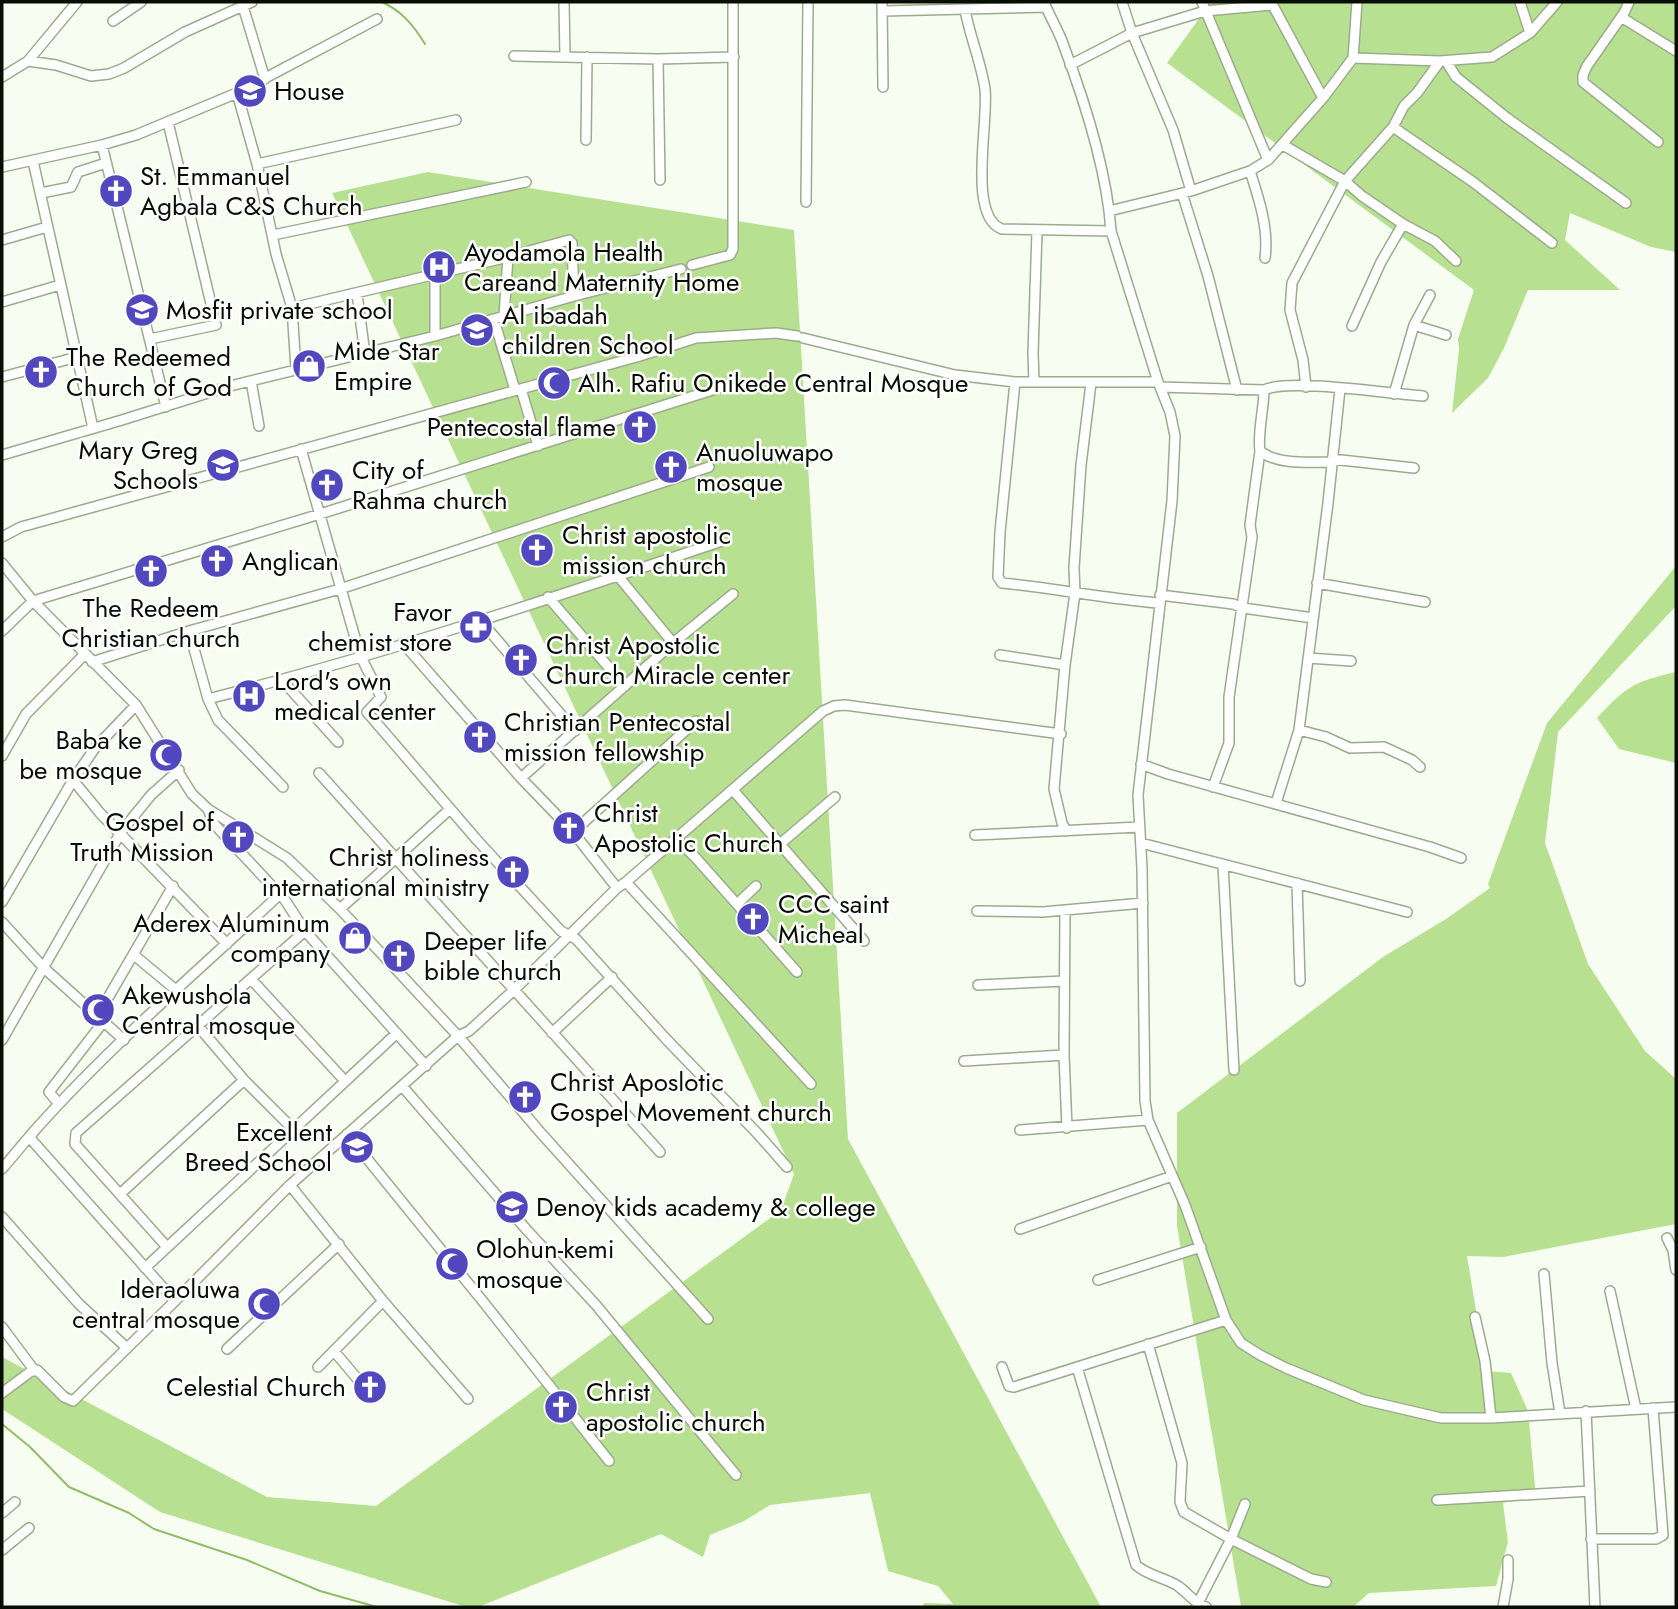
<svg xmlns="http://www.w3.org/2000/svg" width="1678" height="1609" font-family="Jost,sans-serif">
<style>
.green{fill:#b7e091}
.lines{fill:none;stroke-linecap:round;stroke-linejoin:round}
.stream{stroke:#92bd67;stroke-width:2}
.minor-casing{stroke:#9bac8d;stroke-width:12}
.minor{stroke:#fff;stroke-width:9}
.labels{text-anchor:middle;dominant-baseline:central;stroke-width:5;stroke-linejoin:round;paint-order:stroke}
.poi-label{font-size:26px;fill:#090e05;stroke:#fff;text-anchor:start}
</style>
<rect width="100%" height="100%" fill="#f7fef1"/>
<!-- green -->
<path class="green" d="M1211,2H1676V252L1651,247L1570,213L1565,240L1620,290H1528L1504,348L1488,378L1452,413L1459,349L1458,339L1474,290L1167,63Z
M428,172L794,230L848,1139L1101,1607H921L925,1603L953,1604L938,1586L888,1571L870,1493L770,1505L744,1521L710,1535L703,1557L661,1534L478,1607H466L160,1512L2,1409V1357L267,1497L376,1506L781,1210L794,1174L332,193Z
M1676,566V606L1558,732L1545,843L1588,964L1645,1051L1676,1079V1224L1503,1257L1467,1256L1486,1371L1511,1373L1528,1411L1536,1497L1503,1503L1508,1542L1496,1586L1369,1593L1353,1607H1241L1177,1226V1113L1383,957L1446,919L1490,888L1488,884L1547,723Z
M1676,672V763L1619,749L1597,718C1627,686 1633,682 1676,672Z"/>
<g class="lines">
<!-- stream -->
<path class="stream" d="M382,2C402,11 414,26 425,44
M2,1424L30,1447L69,1487L129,1513L154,1529L247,1560L320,1591L377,1607"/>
<!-- minor casing -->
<g class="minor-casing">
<path id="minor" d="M564,2L565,57
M882,2L883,87
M1044,2C1049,15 1057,28 1062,41C1084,99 1107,170 1111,231L1158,382L1170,412L1175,436L1172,501L1138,795L1142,868L1145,1101L1148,1120L1185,1205L1226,1320L1241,1343L1260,1355L1286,1368L1364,1400L1441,1418H1491L1676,1407
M1122,2L1132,33L1173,130L1191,191
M1202,2L1268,160
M1271,2L1323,98
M1520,2L1530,33
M1629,2L1624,13L1587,66L1583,75V82L1658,142
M242,3L265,79
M965,10C970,37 981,62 985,89C989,121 967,217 1002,229L1111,231
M883,11L1046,7
M1621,17L1676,51
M113,21L141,2
M514,56L658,59L734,57
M1353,58L1440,61L1492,57L1530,33L1557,2
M658,59L660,180
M28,61L56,65L91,76L109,74L124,68L185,32L252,2
M1446,61L1456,77L1507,118L1626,203
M1070,65L1132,33L1205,11L1272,5
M2,77L28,61L77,2
M237,93L257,164L276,254L292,308L296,369
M1393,127L1473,182L1552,243
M586,140L587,57
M102,145L166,407
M1283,145L1345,181L1362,196L1403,224L1435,241L1456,261
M33,161L93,428
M257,164L456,120
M2,167L102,145L136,135L237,93L377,19
M1250,171C1259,199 1269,229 1265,258
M41,193L71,187L78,172L106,163
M1182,193L1208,276L1237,390
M806,202L808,2
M1109,211L1191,191L1250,171L1268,160L1323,98L1353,58L1357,2
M273,235L526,182
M2,240L47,227
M692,265L730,255L733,249V2
M435,275V336
M357,294L365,354
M2,302L60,285
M292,308L508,257L569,240L572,243L574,296
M504,316L508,257
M494,320L515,390
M1414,325L1446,335
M1352,326L1381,262L1403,224
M803,338L955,375L1015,382H1158
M150,339L216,325L168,122
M2,377L77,357
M251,381L259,426
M1015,382L1000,532L998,577L1002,583C1055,588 1106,599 1159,603
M1034,382L1033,353L1037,231
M1160,387L1264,390C1288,378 1390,394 1423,396
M1306,387L1303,360L1290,310L1292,283L1345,181L1393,127L1404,106L1417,93L1440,61
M521,389L538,446
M1394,394L1414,325L1430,295
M301,449L360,655L381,697L367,712L477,840L561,931L576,939L667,1040L757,1133L787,1167
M1260,451C1277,465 1310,462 1332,462
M2,455L122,420L230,386L435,336L574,296L681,269
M1332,459L1414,468
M2,537L21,527L640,356L696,338L776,333L797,336
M2,563L33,601L136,705L192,794L208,809L287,858L340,909L458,1036L540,1132L708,1319
M618,576L673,643
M1317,583L1425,602
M1160,595L1233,604L1243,608L1313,618
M548,597L625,686
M480,620L575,731
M2,631L33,601L320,514L722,387
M189,631L208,699L218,720L283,787
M403,643L521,778L573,832L617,888
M1000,655L1065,665
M1308,658L1351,661
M92,662L189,631L340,589L709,467
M282,680L338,742
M208,699C381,655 550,599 719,542
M1299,730L1326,737L1350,748L1384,747L1412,760L1420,767
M2,756L26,714L85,654
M1141,764L1168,774L1430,847L1461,858
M319,773L660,1152
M521,778L673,643L733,594
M73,780L100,813L227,944
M1213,787L1229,743V697L1252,537L1250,525L1260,451C1257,436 1264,408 1264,390
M733,790L864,941
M1276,803L1299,730L1328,503L1340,389
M208,809L214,824L285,900L305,931L426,1066
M1066,831L1062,823L1054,789L1065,665L1075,593L1074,568L1081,465L1091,383
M573,832L696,721
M975,835L1139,827
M676,839L695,857L797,972
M1141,843L1407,912
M780,844L835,797
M1223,865L1234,1070
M626,882L811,1084
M1297,883L1300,981
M278,896C194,975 105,1050 29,1137L175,1301L290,1185L458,1036L469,1031L514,990L617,888L626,882L823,711L834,706L845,705L1061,734
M2,902L73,780L95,748L136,705
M737,904L756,886
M340,909L450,809
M1065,910L1064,1055L1067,1128
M977,911L1043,912L1143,903
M2,922L44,968L124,1040
M134,955L176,990
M251,979L345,1081
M978,985L1064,981
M98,1015L173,886
M198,1026L244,1080L294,1130
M552,1033L612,977
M2,1040L121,832L151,795L179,770
M964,1061L1064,1055
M402,1086L526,1229L596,1305L736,1475
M59,1104L49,1092L104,1021
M1020,1130L1148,1120
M347,1134L485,1304L609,1461
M2,1169L29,1137
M290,1185L383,1301L468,1399
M120,1194L244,1080
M2,1217L79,1304L127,1348
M1020,1229L1172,1176
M1667,1238L1673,1250L1676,1270
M167,1247L75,1144L76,1133L305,931
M145,1268L396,1034
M1544,1274L1552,1363L1560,1413
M1098,1280L1201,1247
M1610,1291L1636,1409
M1475,1317L1485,1361L1491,1418
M2,1327L34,1370
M1148,1344L1182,1463L1180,1502L1184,1512L1231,1539L1311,1579L1326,1582
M227,1349L339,1244
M334,1351L360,1382
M318,1367L383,1301
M1002,1367L1009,1386L1014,1387L1226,1320
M1077,1367L1136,1565C1148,1576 1164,1577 1178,1586C1188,1593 1194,1603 1206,1607
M2,1393L30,1372L37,1370L64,1397L73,1401L175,1301
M1586,1411L1595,1607
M1437,1500L1590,1491
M2,1513L15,1502
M1591,1539H1656L1663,1535L1653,1408
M2,1550L29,1528
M1196,1607L1231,1539L1245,1504
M1503,1607L1508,1579V1560"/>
</g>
<!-- minor -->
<use href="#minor" class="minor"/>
</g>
<!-- icons -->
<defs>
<g id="school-disc" transform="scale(1.75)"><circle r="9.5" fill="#5147be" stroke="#fff"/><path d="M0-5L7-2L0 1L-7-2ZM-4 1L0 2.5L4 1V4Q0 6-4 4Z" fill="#fff"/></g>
<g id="church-disc" transform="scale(1.75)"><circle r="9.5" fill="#5147be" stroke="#fff"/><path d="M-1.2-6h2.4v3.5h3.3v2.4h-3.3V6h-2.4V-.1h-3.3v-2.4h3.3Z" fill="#fff"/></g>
<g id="hospital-disc" transform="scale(1.75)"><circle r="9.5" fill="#5147be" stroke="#fff"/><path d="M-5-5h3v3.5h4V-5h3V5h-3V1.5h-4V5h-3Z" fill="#fff"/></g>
<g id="shop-disc" transform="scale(1.75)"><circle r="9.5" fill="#5147be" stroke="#fff"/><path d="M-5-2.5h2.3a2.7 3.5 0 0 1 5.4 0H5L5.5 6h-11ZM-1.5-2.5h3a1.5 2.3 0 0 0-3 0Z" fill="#fff"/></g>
<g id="mosque-disc" transform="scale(1.75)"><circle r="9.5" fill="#5147be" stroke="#fff"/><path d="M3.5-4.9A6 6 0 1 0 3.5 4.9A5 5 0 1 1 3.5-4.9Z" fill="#fff"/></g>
<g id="pharmacy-disc" transform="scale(1.75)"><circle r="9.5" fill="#5147be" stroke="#fff"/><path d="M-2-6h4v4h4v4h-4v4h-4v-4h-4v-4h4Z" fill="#fff"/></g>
</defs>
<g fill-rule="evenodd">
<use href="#school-disc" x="250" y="91"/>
<use href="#church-disc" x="116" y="191"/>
<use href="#hospital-disc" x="439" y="267"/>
<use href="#school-disc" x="142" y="310"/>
<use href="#school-disc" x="477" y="330"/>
<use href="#shop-disc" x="309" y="366"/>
<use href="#church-disc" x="41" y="372"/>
<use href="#mosque-disc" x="554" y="383"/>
<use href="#church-disc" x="640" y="427"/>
<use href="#school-disc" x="223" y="465"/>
<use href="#church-disc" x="671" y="467"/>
<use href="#church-disc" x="327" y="485"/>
<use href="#church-disc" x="537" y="550"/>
<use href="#church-disc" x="217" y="561"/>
<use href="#church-disc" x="151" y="571"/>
<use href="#pharmacy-disc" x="476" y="627"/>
<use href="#church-disc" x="521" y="660"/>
<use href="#hospital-disc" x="249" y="696"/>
<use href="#church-disc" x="480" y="737"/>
<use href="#mosque-disc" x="166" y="755"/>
<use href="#church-disc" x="569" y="828"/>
<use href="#church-disc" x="238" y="837"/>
<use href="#church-disc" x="513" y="872"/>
<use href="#church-disc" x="753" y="919"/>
<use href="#shop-disc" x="355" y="938"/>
<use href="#church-disc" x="399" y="956"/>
<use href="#mosque-disc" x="98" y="1010"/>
<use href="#church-disc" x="525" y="1097"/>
<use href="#school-disc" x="357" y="1147"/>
<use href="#school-disc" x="512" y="1207"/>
<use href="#mosque-disc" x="452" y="1264"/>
<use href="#mosque-disc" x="264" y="1304"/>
<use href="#church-disc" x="370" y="1387"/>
<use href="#church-disc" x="561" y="1407"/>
</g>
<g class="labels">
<!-- poi labels -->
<g class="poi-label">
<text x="274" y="91">House</text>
<text x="140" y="176">St. Emmanuel<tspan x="140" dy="30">Agbala C&amp;S Church</tspan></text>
<text x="464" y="252">Ayodamola Health<tspan x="464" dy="30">Careand Maternity Home</tspan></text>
<text x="166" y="310">Mosfit private school</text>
<text x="502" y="315">Al ibadah<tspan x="502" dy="30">children School</tspan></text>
<text x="334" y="351">Mide Star<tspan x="334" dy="30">Empire</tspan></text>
<text x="66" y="357">The Redeemed<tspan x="66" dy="30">Church of God</tspan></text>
<text x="578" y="383">Alh. Rafiu Onikede Central Mosque</text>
<text x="616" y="427" text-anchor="end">Pentecostal flame</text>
<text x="198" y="450" text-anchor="end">Mary Greg<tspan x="198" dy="30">Schools</tspan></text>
<text x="696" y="452">Anuoluwapo<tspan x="696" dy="30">mosque</tspan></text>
<text x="352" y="470">City of<tspan x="352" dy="30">Rahma church</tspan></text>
<text x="562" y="535">Christ apostolic<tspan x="562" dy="30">mission church</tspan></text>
<text x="242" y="561">Anglican</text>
<text x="151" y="608" text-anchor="middle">The Redeem<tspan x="151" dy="30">Christian church</tspan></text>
<text x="452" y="612" text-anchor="end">Favor<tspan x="452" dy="30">chemist store</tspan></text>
<text x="546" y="645">Christ Apostolic<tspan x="546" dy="30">Church Miracle center</tspan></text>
<text x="274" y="681">Lord's own<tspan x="274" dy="30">medical center</tspan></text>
<text x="504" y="722">Christian Pentecostal<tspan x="504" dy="30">mission fellowship</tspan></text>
<text x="142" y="740" text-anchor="end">Baba ke<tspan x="142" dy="30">be mosque</tspan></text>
<text x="594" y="813">Christ<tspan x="594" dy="30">Apostolic Church</tspan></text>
<text x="214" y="822" text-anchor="end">Gospel of<tspan x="214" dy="30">Truth Mission</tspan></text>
<text x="489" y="857" text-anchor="end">Christ holiness<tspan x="489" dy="30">international ministry</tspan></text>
<text x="778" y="904">CCC saint<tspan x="778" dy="30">Micheal</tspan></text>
<text x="330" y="923" text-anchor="end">Aderex Aluminum<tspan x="330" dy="30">company</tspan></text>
<text x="424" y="941">Deeper life<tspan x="424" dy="30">bible church</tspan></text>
<text x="122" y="995">Akewushola<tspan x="122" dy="30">Central mosque</tspan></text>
<text x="550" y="1082">Christ Aposlotic<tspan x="550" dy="30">Gospel Movement church</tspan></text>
<text x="332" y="1132" text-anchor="end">Excellent<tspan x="332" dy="30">Breed School</tspan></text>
<text x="536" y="1207">Denoy kids academy &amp; college</text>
<text x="476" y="1249">Olohun-kemi<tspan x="476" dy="30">mosque</tspan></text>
<text x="240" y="1289" text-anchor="end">Ideraoluwa<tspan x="240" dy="30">central mosque</tspan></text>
<text x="346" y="1387" text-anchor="end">Celestial Church</text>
<text x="586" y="1392">Christ<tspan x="586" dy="30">apostolic church</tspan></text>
</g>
</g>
<!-- border -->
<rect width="1678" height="1609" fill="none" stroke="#090e05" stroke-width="7"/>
</svg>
